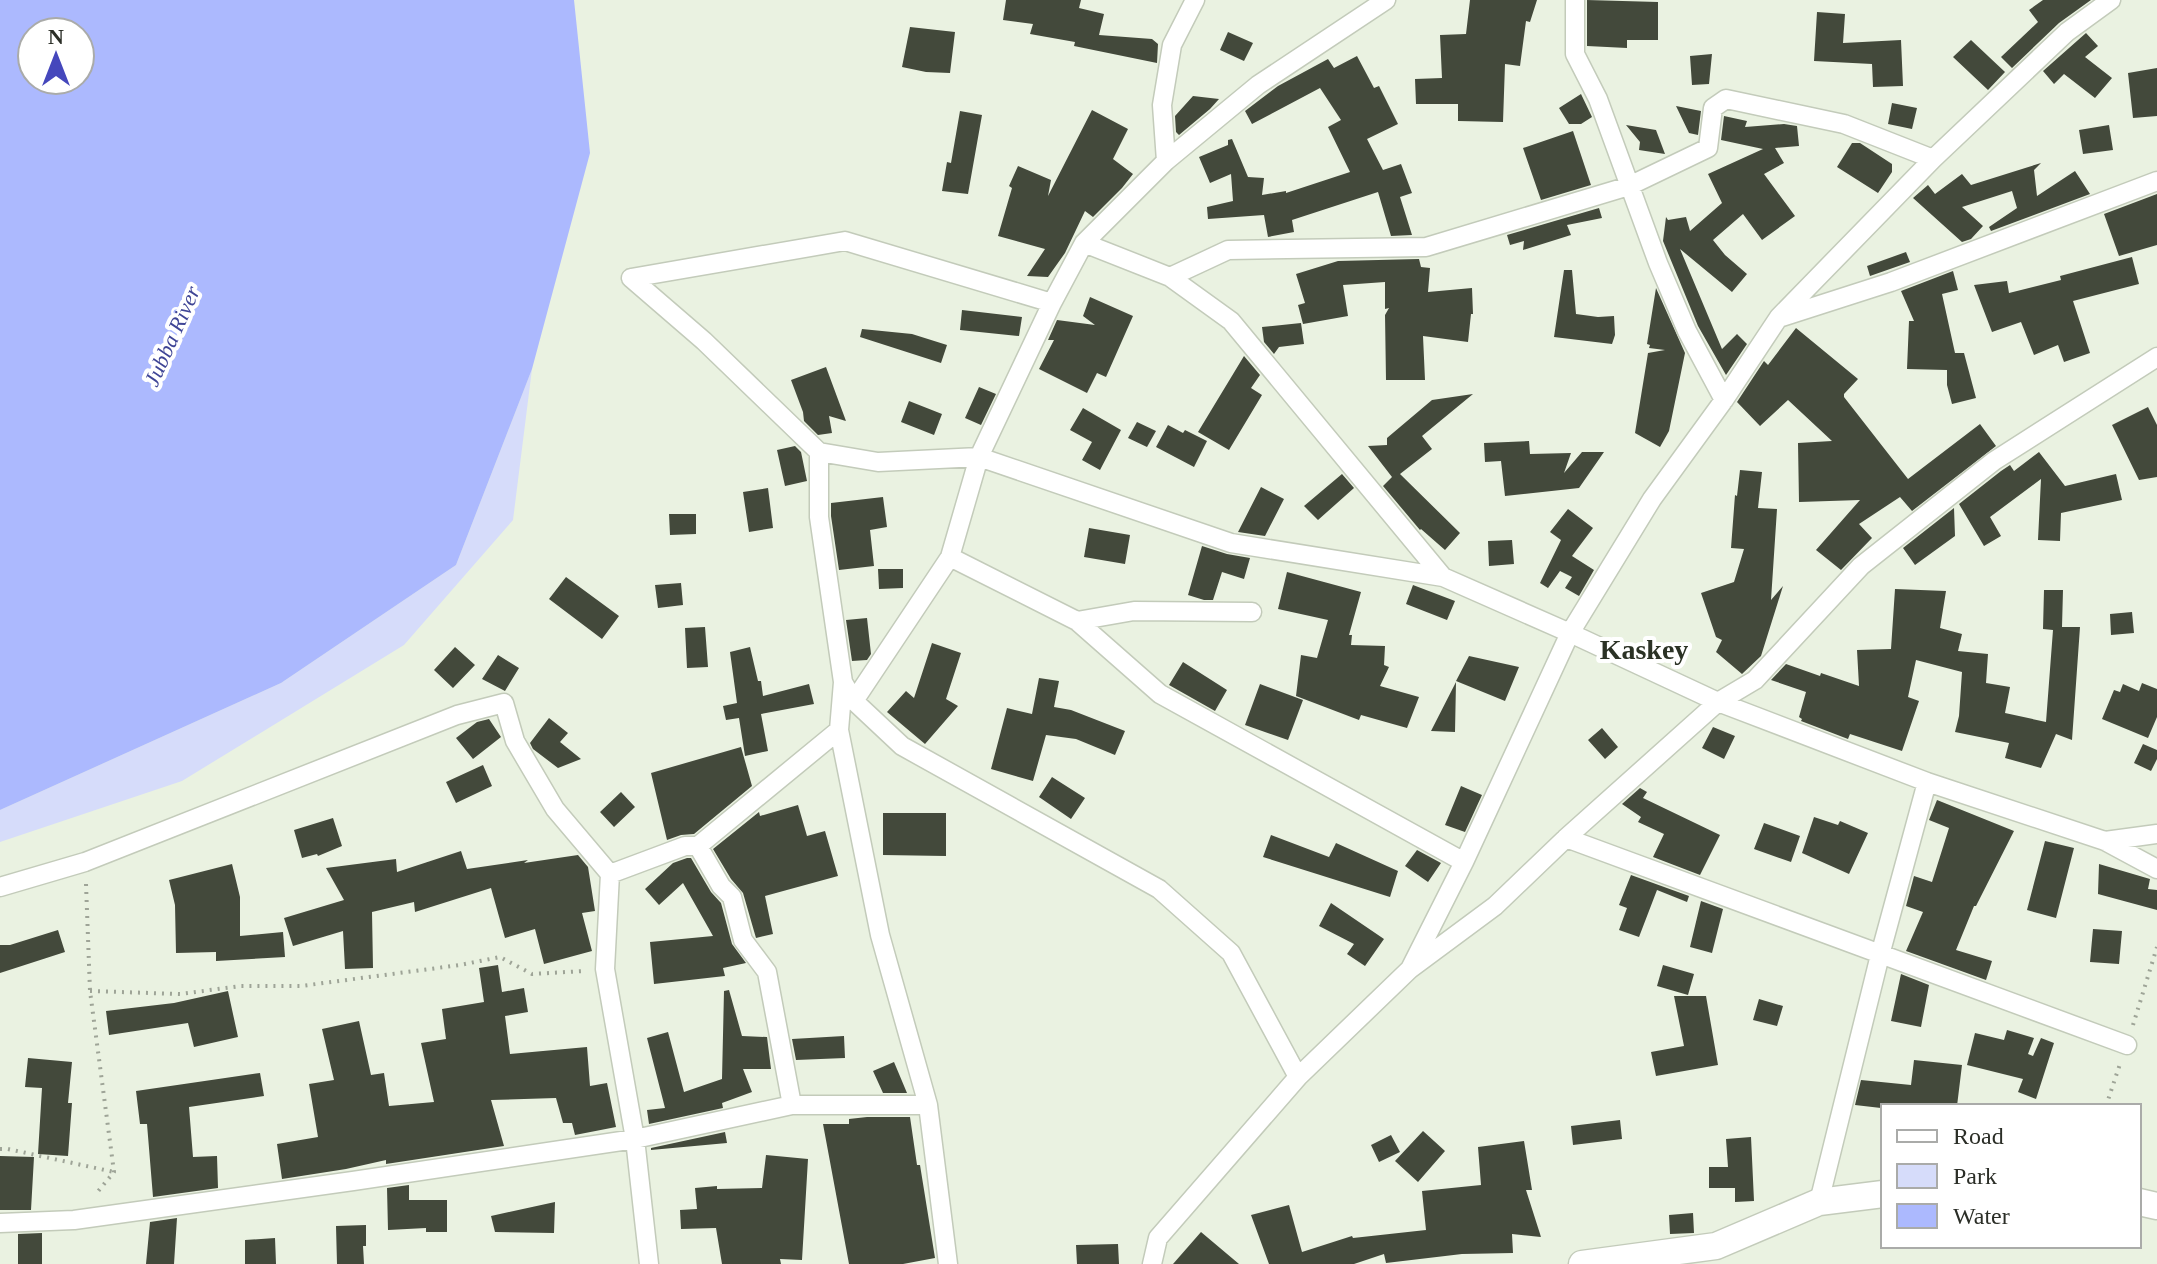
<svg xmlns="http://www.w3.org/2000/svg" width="2157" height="1264" font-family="'Times New Roman',serif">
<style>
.green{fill:#d6dcfa}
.water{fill:#acb9fe;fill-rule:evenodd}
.building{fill:#43493b}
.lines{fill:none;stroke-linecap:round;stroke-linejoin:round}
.street-casing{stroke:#c3cbba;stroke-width:21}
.secondary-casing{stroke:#c3cbba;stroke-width:29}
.path{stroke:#9ea497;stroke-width:4;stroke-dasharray:2 6;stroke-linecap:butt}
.street{stroke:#fff;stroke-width:18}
.secondary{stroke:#fff;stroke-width:26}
.labels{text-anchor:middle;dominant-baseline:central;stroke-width:8;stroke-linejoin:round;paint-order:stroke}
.water-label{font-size:22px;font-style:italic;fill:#3f4596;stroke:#fff}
.district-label{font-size:28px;font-weight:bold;fill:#2b3225;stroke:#fff}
</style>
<rect width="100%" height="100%" fill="#eaf2e1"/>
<!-- green -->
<path class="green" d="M532,369L513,520L404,645L182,781L0,842V810L281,683L456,565Z"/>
<!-- water -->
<path class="water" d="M0,0H574L590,153L532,369L456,565L281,683L0,810ZM32,32H80V80H32Z"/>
<!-- building -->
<path class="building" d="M1006,0H1081L1079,8L1104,14L1099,35L1152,39L1158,44L1157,63L1074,46L1075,42L1030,34L1033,24L1003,20Z
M1470,0H1537L1530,22L1526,21L1520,66L1505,64L1503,122L1458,121V104H1416L1415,79L1442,78L1440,35L1466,34Z
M1587,0L1658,2V40H1627V48L1587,46Z
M2043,0H2091L2059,23L2012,68L2001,57L2038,22L2029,10Z
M1817,12L1845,14L1843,43L1901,40L1903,86L1873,87L1872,64L1814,61Z
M910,27L955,32L950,73L926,72L902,67Z
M1228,32L1253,43L1244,61L1220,50Z
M2086,33L2098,46L2085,57L2112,78L2095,98L2064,74L2054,84L2043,71Z
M1971,40L2005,72L1988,90L1953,57Z
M1712,54L1709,84L1692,85L1690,56Z
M1357,56L1374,88L1379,86L1398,124L1367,139L1383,170L1401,164L1412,193L1400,197L1412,235L1391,236L1378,192L1292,220L1294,232L1268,237L1264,215L1208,219L1207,207L1233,201L1231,174L1210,183L1199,157L1228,145V140L1232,139L1248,177L1264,178L1262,195L1286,191V193L1350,172L1328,127L1341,120L1320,88L1252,124L1245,111L1278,86L1328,59L1334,68Z
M2157,68V116L2133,118L2128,73Z
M1581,94L1592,117L1581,124H1569L1559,108Z
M1193,96L1219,99L1210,109L1179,135L1176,132L1175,116Z
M1892,103L1917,108L1912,129L1888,124Z
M1676,106L1701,111L1698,135L1689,133Z
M1092,110L1128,129L1113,159L1133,174L1122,188L1093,217L1085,211L1065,253L1048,277L1027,276L1045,249L998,236L1012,188L1009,186L1018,166L1051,180L1048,196Z
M960,111L982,115L968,194L942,191L947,162L951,163Z
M1724,116L1747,121L1745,127L1784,124L1797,126L1799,146L1775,148L1784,163L1764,174L1795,216L1762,240L1743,214L1713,240L1725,255L1747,274L1732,292L1680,249L1722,349L1737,334L1747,344L1726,375L1698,326L1663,241L1666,217L1668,220L1686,217L1690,231L1722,203L1708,174L1763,149L1721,140Z
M1626,125L1656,130L1665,154L1639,150L1640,142Z
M2109,125L2113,150L2083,154L2079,130Z
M1573,131L1591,185L1541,200L1523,148Z
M1852,143H1860L1892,164V172L1878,193L1837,167Z
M2041,163L2034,170L2037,196L2075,171L2090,194L1991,231L1989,227L2017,208L2012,191L1962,207L1983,226L1971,239L1962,242L1913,198L1928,185L1935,194L1962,174L1971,185Z
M2157,194V245L2119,256L2104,214Z
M1599,208L1602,218L1567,225L1571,235L1523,250L1524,241L1510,245L1507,235Z
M1906,252L1910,262L1870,276L1867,266Z
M2132,257L2139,284L2073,301L2090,353L2064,362L2058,345L2034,355L2021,322L1992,332L1974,285L2007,281L2009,293L2061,280L2060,276Z
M1419,259L1421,267L1430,268L1428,292L1472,288L1473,314H1471L1468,342L1423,336L1425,380H1386L1385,315L1389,308L1385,309V282L1343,285L1348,316L1303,324L1298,305L1305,303L1296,274L1338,261Z
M1564,270H1572L1576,314L1598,317L1614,316L1615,335L1612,344L1554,337Z
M1953,271L1958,290L1942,294L1955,353H1964L1976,398L1952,404L1947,385V370L1907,369L1909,321H1914L1901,291Z
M1656,288L1685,353L1669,431L1660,447L1635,433L1648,353L1665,350L1649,348L1650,345L1647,344Z
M1090,297L1133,316L1106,377L1097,373L1087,393L1039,369L1054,340H1048L1057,320L1095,325L1083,316Z
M962,310L1022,317L1019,336L960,330Z
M1301,323L1304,344L1279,347L1274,354L1264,342L1262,327Z
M1796,328L1858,379L1844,394V397L1908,479L1980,424L1996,446L1912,511L1900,497L1859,524L1872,538L1841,570L1816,550L1860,500L1799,502L1798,443L1832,441L1788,400L1760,426L1737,402L1764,361L1768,365Z
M862,329L912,334L947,345L941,363L860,337Z
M1244,356L1260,375L1251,388L1262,395L1229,450L1198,432Z
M826,367L846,421L829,416L832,433L818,435L804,421L803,412L791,380Z
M979,387L996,394L981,425L965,418Z
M1473,394L1422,436L1432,449L1400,474L1460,533L1445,550L1421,529L1420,530L1383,486L1392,477L1368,446L1387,445V438L1432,400Z
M909,401L942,414L934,435L901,422Z
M2148,407L2157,425V477L2139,480L2112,425Z
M1083,408L1121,430L1100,470L1082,460L1092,442L1070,430Z
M1137,422L1156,431L1147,447L1128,438Z
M1168,425L1183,433L1185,430L1207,441L1194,467L1156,447Z
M1529,441L1530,454L1571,453L1564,473L1582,452H1604L1579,488L1505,496L1501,461L1485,462L1484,443Z
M795,446L801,452L807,481L785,486L777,450Z
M2039,452L2065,486L2116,474L2122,500L2061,513L2060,541L2038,540L2041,479L1990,517L2001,536L1984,546L1959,504L2001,471L2010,465L2014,471Z
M1740,470L1762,472L1758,508L1777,509L1771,600L1783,586L1761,656L1742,674L1716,652L1722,640L1716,637L1701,593L1734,582L1744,549L1731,548L1735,495L1737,496Z
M1342,474L1354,488L1318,520L1304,506Z
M1261,487L1284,499L1265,536L1238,532Z
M768,488L773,528L749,532L743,492Z
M883,497L887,527L870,530L874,566L839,570L831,516V503Z
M1954,508L1955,536L1915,565L1903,548Z
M1568,509L1593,528L1572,556L1594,570L1579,596L1565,588L1572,577L1560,571L1548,588L1540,583L1561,540L1550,532Z
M669,514H696V534L670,535Z
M1089,528L1130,535L1125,564L1084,557Z
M1512,540L1514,564L1489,566L1488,541Z
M1202,546L1227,554L1250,558L1244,579L1222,572L1213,600H1204L1188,595Z
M878,569H903V588L879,589Z
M1287,572L1361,592L1349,635H1352L1351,645L1385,646L1384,665L1389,667L1380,686L1419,697L1407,728L1361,715L1359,720L1296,696L1301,655L1317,658L1328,620L1278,609Z
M566,577L619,616L602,639L549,599Z
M681,583L683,605L658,608L655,585Z
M1413,585L1455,601L1447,620L1406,604Z
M1895,589L1946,591L1940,628L1962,634L1958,651L1988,654L1986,683L2010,687L2005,713L2046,722L2053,630L2043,629L2044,590H2063L2062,627H2080L2072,740L2056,734L2041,768L2005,758L2009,743L1955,732L1959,716L1962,672L1916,660L1908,697L1919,701L1902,751L1850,734L1848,739L1801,721L1802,719L1799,717L1806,692L1771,680L1786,664L1820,676L1821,673L1859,686L1857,650L1891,649Z
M2132,612L2134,633L2111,635L2110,614Z
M867,618L871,654L867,660L852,661L846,620Z
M705,627L708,667L687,668L685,628Z
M932,643L961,653L946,699L958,706L925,744L887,712L906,691L914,698Z
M455,647L475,665L453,688L434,670Z
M750,647L758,681H761L763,696L809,684L814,704L761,714L768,751L745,756L739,718L726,720L723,706L737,703L730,652Z
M498,655L519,668L505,691L482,679Z
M1469,656L1519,667L1505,701L1456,681Z
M1183,662L1227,690L1215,711L1169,685Z
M1039,678L1059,681L1054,707L1071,710L1125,731L1115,755L1076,739L1046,735L1033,781L991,769L1007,708L1032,714Z
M1456,682L1455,732L1431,731Z
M2142,683L2157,689V717L2148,738L2102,719L2114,690L2120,692L2123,684L2139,691Z
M1260,684L1303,700L1288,740L1245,725Z
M549,718L568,733L560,742L581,759L558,768L533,749L530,743Z
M489,719L501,737L473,759L456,738L477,722Z
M1713,727L1735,736L1724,759L1702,748Z
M1602,728L1618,747L1605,759L1588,740Z
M2143,744L2157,750V759L2151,771L2134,763Z
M741,747L752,786L694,834L681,835L667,840L651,773Z
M483,765L492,786L456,803L446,782Z
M1052,777L1085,798L1071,819L1039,797Z
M1461,786L1482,795L1465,832L1445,825Z
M1640,788L1647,792L1643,798L1720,835L1700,875L1653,857L1664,834L1638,822L1641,817L1622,804Z
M621,792L635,807L614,827L600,812Z
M1937,800L2014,831L1976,906H1974L1956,950L1992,961L1986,980L1906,951L1923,912L1906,906L1914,876L1932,882L1949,828L1929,820Z
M798,805L807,836L825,831L838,876L765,896L773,934L756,938L743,893L731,879L713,849L759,812L760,816Z
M883,813H946V856L883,855Z
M1814,817L1838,825L1840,821L1868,833L1849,874L1802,853Z
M333,818L342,846L318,856L317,854L302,858L294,830Z
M1764,823L1800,836L1791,862L1754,849Z
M1271,835L1329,857L1336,843L1398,871L1390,897L1263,857Z
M2045,841L2074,848L2056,918L2027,910Z
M1417,850L1441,863L1428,882L1405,866Z
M461,851L467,869L528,860L524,863L578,855L588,867L595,911L582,913L592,951L544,964L535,929L505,938L491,888L415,912L414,902L372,912L373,968L345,969L343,931L293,946L284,918L344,900L326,868L396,859L397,872Z
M687,858H691L711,892L721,903L732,944L746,963L723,968L725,976L654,984L650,942L713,936L683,883L659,905L645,889L673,863Z
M232,864L240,897V936L283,932L285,957L216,961V952L176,953L175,905L169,880Z
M2099,864L2150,879L2148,889L2157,890V910L2098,894Z
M1631,875L1689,896L1687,902L1657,890L1639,937L1619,930L1627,908L1619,905Z
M1701,901L1723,909L1712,953L1690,947Z
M1331,903L1384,939L1365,966L1347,954L1354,944L1319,926Z
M2093,929L2122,931L2119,964L2090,962Z
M58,930L65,952L0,973V945H10Z
M498,965L502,992L524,988L528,1012L505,1016L510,1054L587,1047L590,1086L607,1083L616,1127L575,1135L572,1123H563L556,1098L491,1100L504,1146L386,1164V1160L346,1169L282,1179L277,1144L318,1137L309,1084L334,1080L322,1029L359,1021L371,1075L384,1073L389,1106L434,1102L421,1043L446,1039L442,1009L484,1002L479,968Z
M1663,965L1694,974L1688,995L1657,986Z
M1901,974L1929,985L1921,1027L1891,1021Z
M729,990L742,1036L767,1037L771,1069H743L752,1092L722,1103L723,1108L649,1124L647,1110L665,1108L647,1038L668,1032L684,1092L722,1079L724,991Z
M228,991L238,1037L194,1047L188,1023L109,1035L106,1011L174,1003Z
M1674,996H1706L1718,1065L1656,1076L1651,1052L1684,1046Z
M1759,999L1783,1006L1777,1026L1753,1020Z
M2007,1030L2034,1038L2028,1054L2033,1056L2041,1038L2054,1043L2036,1099L2018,1092L2023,1079L1967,1065L1975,1033L2004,1040Z
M844,1036L845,1058L796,1060L792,1039Z
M28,1058L72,1062L68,1103H72L68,1156L38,1154L42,1088L25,1087Z
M1914,1060L1962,1065L1957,1106H1881V1108L1855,1105L1861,1080L1911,1085Z
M894,1062L907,1093H883L873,1071Z
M260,1073L264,1096L189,1107L193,1157L217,1156L218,1188L153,1197L147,1124H140L136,1091Z
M867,1117H910L917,1165H920L935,1258L903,1264H849L823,1124H849V1119Z
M1620,1120L1622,1139L1573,1145L1571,1126Z
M1423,1131L1445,1151L1418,1182L1395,1161Z
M725,1132L727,1143L651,1150V1148Z
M1391,1135L1400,1152L1379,1162L1371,1145Z
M1751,1137L1754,1201L1735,1202V1188H1709V1167H1728L1726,1139Z
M1524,1141L1532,1190H1526L1541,1237L1512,1234L1513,1253L1462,1254L1386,1263L1384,1254L1354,1264H1269L1251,1215L1289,1205L1302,1252L1352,1236L1353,1238L1426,1230L1422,1191L1481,1185L1478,1147Z
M766,1155L808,1159L802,1260L780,1259L781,1264H722L716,1228L681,1229L680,1210L697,1209L695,1188L717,1186V1189L762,1188Z
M0,1156L34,1157L31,1210H0Z
M409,1185V1200H447V1232H426V1228L388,1230L387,1188Z
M555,1202L554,1233L495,1232L491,1216Z
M1693,1213L1694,1233L1670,1234L1669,1215Z
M177,1218L174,1264H146L150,1222Z
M366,1225V1246H363L364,1264H337L336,1226Z
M1201,1232L1239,1264H1173Z
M42,1233V1264H18V1234Z
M275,1238L276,1264H245V1240Z
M1118,1244L1119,1264H1077L1076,1245Z"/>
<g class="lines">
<!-- street casing -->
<g class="street-casing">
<path id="street" d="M1575,0V54L1598,99L1658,263L1687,331L1724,400
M1166,161L1258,85L1386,0
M1084,243L1170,277L1231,321L1443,577
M1170,277L1228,250L1426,247L1629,186L1708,148L1713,108L1726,99L1844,124L1933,159
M631,278L704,341L819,452L878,462L979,457L1231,543L1443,577L1570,633L1718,702L1927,782L2105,841L2157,869
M631,278L845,241L1052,303
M1782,317L1891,282L2157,181
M819,452V517L843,682
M950,557L1077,621L1134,611L1252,612
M1077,621L1160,694L1464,862
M854,701L902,746L1159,889L1231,953L1298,1077
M1566,838L2127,1045
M2105,841L2157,834
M610,874L685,846H698
M0,887L85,862L457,715L504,703L515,741L555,809L610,874L605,969L635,1139L649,1264
M1411,967L1464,862L1570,633L1652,499L1724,400L1779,317L1933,159L2067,32L2111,0
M792,1105L767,972L743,940L732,897L721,886L698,846L839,730
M1819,1202L1880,955L1927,782
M0,1223L74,1220L353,1181L635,1139L792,1105H928
M948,1264L928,1105L880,935L839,730L843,682L854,701L950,557L979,457L1052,303L1084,243L1166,161L1162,105L1172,45L1195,0
M1152,1264L1158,1238L1298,1077L1410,969L1495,906L1566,838L1718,702L1755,680L1861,566L1994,461L2157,357"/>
</g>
<!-- secondary casing -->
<g class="secondary-casing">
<path id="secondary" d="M2139,1202L2157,1206
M1582,1264L1716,1246L1819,1202L1883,1194"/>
</g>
<!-- path -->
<path class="path" d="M86,884L90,991L114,1172L95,1195
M90,991L180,994L241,986H301L460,965L500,957L532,974L584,971
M2133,1025L2157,947
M2106,1106L2120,1064
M0,1149H8L114,1172"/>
<!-- street -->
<use href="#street" class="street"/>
<!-- secondary -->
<use href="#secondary" class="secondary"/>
</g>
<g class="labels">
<!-- water labels -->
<g class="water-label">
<text transform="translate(172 336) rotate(-66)">Jubba River</text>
</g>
<!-- district labels -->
<g class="district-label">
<text x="1644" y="649">Kaskey</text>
</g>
</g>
<!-- legend -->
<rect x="1881" y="1104" width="260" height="144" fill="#ffffff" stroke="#aaaba9" stroke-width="2"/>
<rect x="1897" y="1130" width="40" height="12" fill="#ffffff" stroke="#aaaba9" stroke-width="2"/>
<text x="1953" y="1144" font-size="24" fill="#2b2e27">Road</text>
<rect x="1897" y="1164" width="40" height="24" fill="#d6dcfa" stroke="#aaaba9" stroke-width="2"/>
<text x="1953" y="1184" font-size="24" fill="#2b2e27">Park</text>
<rect x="1897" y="1204" width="40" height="24" fill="#acb9fe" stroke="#aaaba9" stroke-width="2"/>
<text x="1953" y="1224" font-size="24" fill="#2b2e27">Water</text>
<!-- north arrow -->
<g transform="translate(56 56)"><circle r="38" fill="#ffffff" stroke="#aaaba9" stroke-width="2"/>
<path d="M0-6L14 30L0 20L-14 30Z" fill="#4547bc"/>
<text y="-12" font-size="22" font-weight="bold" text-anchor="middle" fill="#2b2e27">N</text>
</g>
</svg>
